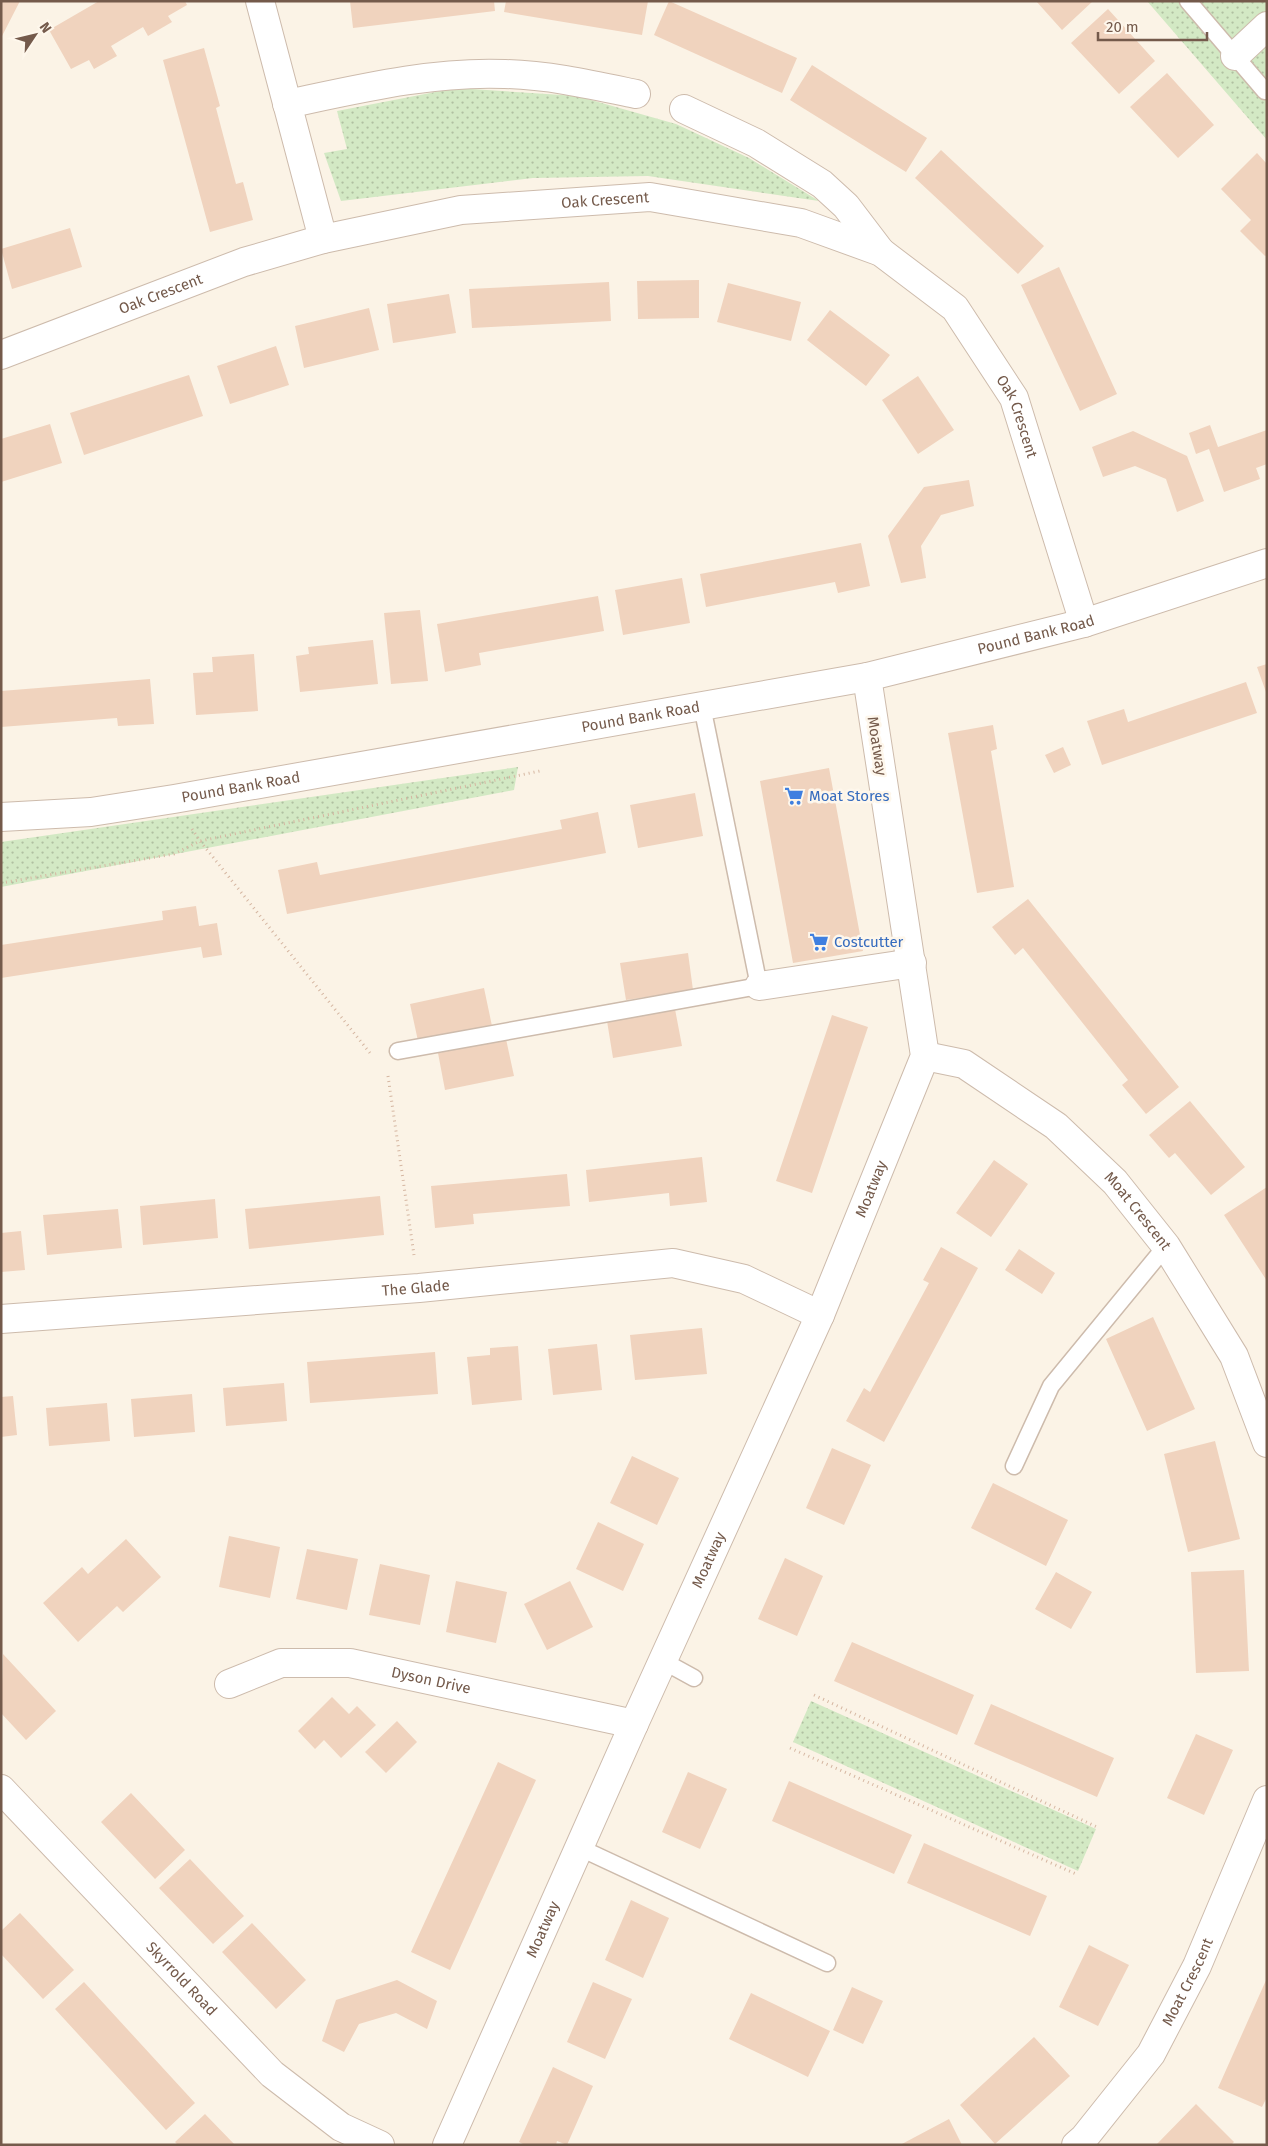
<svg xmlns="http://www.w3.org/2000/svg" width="1268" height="2146" font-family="'Fira Sans',sans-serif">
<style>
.grass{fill:url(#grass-dots)}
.building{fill:#f0d3be}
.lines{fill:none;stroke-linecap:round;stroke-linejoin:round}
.service-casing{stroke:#cdbbac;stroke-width:19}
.minor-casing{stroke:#cdbbac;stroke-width:30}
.path{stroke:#d5b6a1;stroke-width:3;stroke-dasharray:1 4;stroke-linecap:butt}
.service{stroke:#fff;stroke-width:16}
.minor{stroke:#fff;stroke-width:28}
.labels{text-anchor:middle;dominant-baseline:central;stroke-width:5;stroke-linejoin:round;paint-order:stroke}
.street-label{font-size:15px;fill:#745a4b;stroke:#fef7ec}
.shop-label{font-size:15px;fill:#366cbe;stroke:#fef7ec;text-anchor:start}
</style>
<defs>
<pattern id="grass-dots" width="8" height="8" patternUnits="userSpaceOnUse" patternTransform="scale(1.25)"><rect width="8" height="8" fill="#d3e9c4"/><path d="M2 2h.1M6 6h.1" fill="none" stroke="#b0c0a1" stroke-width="1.8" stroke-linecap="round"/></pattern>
</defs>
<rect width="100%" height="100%" fill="#fbf3e6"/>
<!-- grass -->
<path class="grass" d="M1147,1H1267V140Z
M456,88L577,96L676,124L749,158L819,201L648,176L533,178L341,201L324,153L347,149L337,111Z
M518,767L514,790L1,887V842Z
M811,1701L1096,1829L1078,1871L793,1742Z"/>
<!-- building -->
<path class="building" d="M1,1H20L1,38Z
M99,1H185L187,5L168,16L172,22L148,36L143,27L111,46L117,56L94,69L89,60L71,69L49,30Z
M350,1H494L495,11L353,28Z
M506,1H648L642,35L504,12Z
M669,1L797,58L782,93L654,35Z
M1036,1H1093L1062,30Z
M1108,9L1155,61L1119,94L1071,43Z
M204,48L220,106L216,108L236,184L243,182L253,220L210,232L163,60Z
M812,65L927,138L906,172L790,100Z
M1167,73L1214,125L1178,158L1130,107Z
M941,150L1044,246L1018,274L915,178Z
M1257,153L1267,164V255L1265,256L1240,231L1251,220L1221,189Z
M70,228L82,267L12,289L1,249Z
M1059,267L1117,394L1080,411L1021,285Z
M699,280V318L638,319L637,281Z
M609,282L611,321L472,328L469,289Z
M728,283L801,302L791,341L717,322Z
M449,294L456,333L393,343L387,304Z
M369,308L379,350L304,368L295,326Z
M830,310L890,355L866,386L807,340Z
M276,346L289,385L230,404L217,366Z
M189,375L203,416L84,455L70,413Z
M918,376L954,430L918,454L882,400Z
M50,424L62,463L1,482V439Z
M1210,425L1218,447L1267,430V464L1256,468L1260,479L1224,492L1209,449L1196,454L1189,433Z
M1133,431L1187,456L1204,501L1177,512L1166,479L1135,466L1103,477L1092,447Z
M969,480L974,506L941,515L921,546L926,578L901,583L888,536L924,487Z
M861,543L870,586L838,593L835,582L706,607L700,574Z
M682,578L690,623L623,635L615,590Z
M598,596L604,631L479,653L481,665L445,672L437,624Z
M420,610L428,681L391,684L384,613Z
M373,640L378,684L300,692L296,656L309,654L308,647Z
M254,654L258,711L196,715L193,673L213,672L212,657Z
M1267,664V692H1266L1257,667Z
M150,679L154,724L118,726L117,718L1,727V691Z
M1246,682L1257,713L1102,765L1087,721L1124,709L1128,722Z
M993,725L997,749L991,751L1014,887L977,893L948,733Z
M1063,747L1071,765L1054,773L1045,755Z
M829,768L863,951L793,963L760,781Z
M695,793L703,836L638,848L630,805Z
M598,812L606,853L287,914L278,870L317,862L320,875L562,829L560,820Z
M1028,899L1179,1087L1146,1114L1122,1085L1128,1080L1023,948L1015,955L992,927Z
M196,906L199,926L217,923L222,955L203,958L201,947L1,978V945L163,920L162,911Z
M688,953L693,990L626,1000L620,963Z
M484,988L492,1026L418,1041L410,1004Z
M675,1009L682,1046L613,1058L607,1021Z
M832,1015L868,1027L812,1193L776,1181Z
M506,1039L514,1076L445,1090L438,1053Z
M1190,1101L1245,1167L1211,1195L1175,1153L1169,1158L1149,1135Z
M702,1157L707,1202L670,1206L669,1193L589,1202L586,1170Z
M994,1160L1028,1184L991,1237L956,1213Z
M567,1174L570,1206L473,1214L474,1224L435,1228L431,1186Z
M1267,1187V1281L1224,1215Z
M380,1196L384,1235L249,1249L245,1209Z
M215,1199L218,1238L143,1245L140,1206Z
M118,1209L122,1248L47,1255L43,1215Z
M21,1231L25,1270L1,1272V1233Z
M941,1247L978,1268L884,1442L846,1421L864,1388L870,1392L929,1283L923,1280Z
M1019,1249L1055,1273L1042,1294L1005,1270Z
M1153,1317L1195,1409L1147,1431L1106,1339Z
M702,1328L707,1374L635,1380L630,1335Z
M597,1344L602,1390L553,1395L548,1349Z
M518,1346L522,1400L472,1405L467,1357L490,1355V1348Z
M435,1352L438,1394L310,1403L307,1362Z
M284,1383L287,1421L226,1426L223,1388Z
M192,1394L195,1432L134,1437L131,1399Z
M13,1396L17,1435L1,1437V1397Z
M107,1403L110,1441L49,1446L46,1408Z
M1215,1441L1240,1539L1188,1552L1164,1454Z
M832,1448L871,1465L844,1525L806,1508Z
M632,1456L679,1478L657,1525L610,1503Z
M993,1483L1068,1520L1046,1566L971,1528Z
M598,1522L644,1544L623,1591L576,1569Z
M229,1536L280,1547L270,1598L219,1587Z
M126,1539L161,1577L123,1612L117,1606L78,1642L43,1603L82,1567L88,1574Z
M307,1549L358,1559L347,1610L296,1599Z
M785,1558L823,1576L797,1636L758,1619Z
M380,1564L430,1575L420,1625L369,1615Z
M1244,1570L1249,1671L1196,1673L1191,1572Z
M1056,1572L1092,1592L1071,1629L1035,1609Z
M456,1581L507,1592L496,1643L446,1632Z
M570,1581L593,1627L547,1650L524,1604Z
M852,1642L974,1695L957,1735L834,1681Z
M3,1654L56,1711L26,1740L1,1713Z
M332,1697L349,1714L357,1706L376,1725L341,1758L324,1740L315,1749L298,1731Z
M991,1704L1114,1758L1097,1797L974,1744Z
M397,1721L417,1742L386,1773L365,1752Z
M1196,1734L1233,1750L1204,1815L1167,1798Z
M498,1762L536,1780L450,1970L411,1952Z
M688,1772L727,1789L700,1849L662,1832Z
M789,1781L912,1835L894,1874L772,1821Z
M131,1793L185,1850L155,1879L101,1822Z
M924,1843L1047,1896L1030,1936L907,1883Z
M190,1859L244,1916L213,1944L159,1888Z
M631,1900L669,1918L643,1978L605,1960Z
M20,1913L74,1970L43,1999L1,1954V1931Z
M252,1923L306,1980L276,2009L222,1952Z
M1089,1945L1129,1965L1098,2026L1059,2007Z
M1267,1978V2097L1262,2107L1218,2088Z
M397,1980L437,2001L427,2029L396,2013L359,2024L344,2052L322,2041L336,2000Z
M84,1982L195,2103L166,2130L55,2009Z
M593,1982L632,1999L605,2059L567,2042Z
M852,1987L883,2001L863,2044L833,2030Z
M751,1993L830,2031L808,2077L729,2039Z
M1034,2037L1070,2076L995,2144L960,2105Z
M553,2067L593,2086L567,2145L557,2141L556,2145H525L519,2142Z
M1196,2104L1234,2142L1231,2145H1156Z
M205,2114L235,2145H178L175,2142Z
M949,2119L962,2145H900Z"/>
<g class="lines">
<!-- service casing -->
<g class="service-casing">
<path id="service" d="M1188,1L1265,91
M398,1051L759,986L702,706
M1014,1466L1051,1386L1166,1246
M663,1661L694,1678
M578,1847L827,1963"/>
</g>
<!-- minor casing -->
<g class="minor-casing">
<g id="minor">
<path d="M260,1L323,239"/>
<path d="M1235,56L1267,26"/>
<path d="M287,104C358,89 432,71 505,74C549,75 593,85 636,94"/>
<path d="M684,109L756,143L822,184L846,206L881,252"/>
<path id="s1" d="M1,355L244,262L323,239L461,210L650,197L801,223L881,252L955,308L1014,398L1084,623"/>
<path id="s2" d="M1,817L91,812L174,799L867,677L1084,623L1267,563"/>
<path d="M759,986L912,963"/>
<path id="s3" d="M925,1056L964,1064L1056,1126L1115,1182L1166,1246L1234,1356L1267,1443"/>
<path id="s4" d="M1,1319L419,1288L673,1263L744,1279L820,1315"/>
<path id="s5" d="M229,1684L281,1663H350L634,1724"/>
<path id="s6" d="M1,1789L272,2074L341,2127L380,2145"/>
<path id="s7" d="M447,2145L634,1724L820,1315L925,1056L867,677"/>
<path id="s8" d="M1076,2145L1084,2138L1151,2054L1197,1966L1267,1800"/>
</g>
</g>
<!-- path -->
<path class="path" d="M192,829L200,841L370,1053
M1,883L174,854L200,841L540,771L542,769
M388,1076L414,1255
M814,1695L1097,1827
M790,1748L1076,1874"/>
<!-- service -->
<use href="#service" class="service"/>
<!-- minor -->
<use href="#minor" class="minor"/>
</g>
<!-- icons -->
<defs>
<g id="supermarket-bare" transform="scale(1.5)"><path d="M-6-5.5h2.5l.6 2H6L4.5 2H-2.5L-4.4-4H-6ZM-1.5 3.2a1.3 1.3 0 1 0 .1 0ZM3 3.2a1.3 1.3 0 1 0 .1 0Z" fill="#3f7fe0" stroke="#fef7ec" stroke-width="2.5" paint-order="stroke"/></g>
</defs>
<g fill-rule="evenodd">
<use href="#supermarket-bare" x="794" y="796"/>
<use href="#supermarket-bare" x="819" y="942"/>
</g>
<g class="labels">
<!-- street labels -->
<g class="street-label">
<text stroke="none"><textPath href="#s1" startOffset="628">Oak Crescent</textPath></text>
<text stroke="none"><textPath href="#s1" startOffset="171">Oak Crescent</textPath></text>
<text stroke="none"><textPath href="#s1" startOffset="1130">Oak Crescent</textPath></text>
<text stroke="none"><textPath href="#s2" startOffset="1052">Pound Bank Road</textPath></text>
<text stroke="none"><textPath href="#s2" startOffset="648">Pound Bank Road</textPath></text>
<text transform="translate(877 746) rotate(81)">Moatway</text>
<text stroke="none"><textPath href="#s2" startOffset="242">Pound Bank Road</textPath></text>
<text stroke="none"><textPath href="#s7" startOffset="1046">Moatway</textPath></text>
<text stroke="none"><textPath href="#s3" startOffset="269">Moat Crescent</textPath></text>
<text stroke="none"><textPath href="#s4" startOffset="416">The Glade</textPath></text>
<text stroke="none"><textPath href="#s7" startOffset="641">Moatway</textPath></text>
<text stroke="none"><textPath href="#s5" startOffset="208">Dyson Drive</textPath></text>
<text stroke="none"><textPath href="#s7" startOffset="236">Moatway</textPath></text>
<text stroke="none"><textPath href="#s6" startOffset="262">Skyrrold Road</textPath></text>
<text stroke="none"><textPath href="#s8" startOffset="199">Moat Crescent</textPath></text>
</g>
<!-- shop labels -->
<g class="shop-label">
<text x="809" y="796">Moat Stores</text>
<text x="834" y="942">Costcutter</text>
</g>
</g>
<!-- border -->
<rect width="1268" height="2146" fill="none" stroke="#745a4b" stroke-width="5"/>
<!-- north arrow -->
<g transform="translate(35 35) rotate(55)" stroke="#fef7ec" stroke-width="4" paint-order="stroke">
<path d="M0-4L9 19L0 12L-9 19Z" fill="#745a4b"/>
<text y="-8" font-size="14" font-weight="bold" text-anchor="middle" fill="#745a4b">N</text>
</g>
<!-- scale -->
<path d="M1098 32v8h109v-8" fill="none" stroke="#745a4b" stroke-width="2.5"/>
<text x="1106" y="32" font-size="15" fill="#745a4b" stroke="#fef7ec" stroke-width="4" paint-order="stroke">20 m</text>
</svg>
